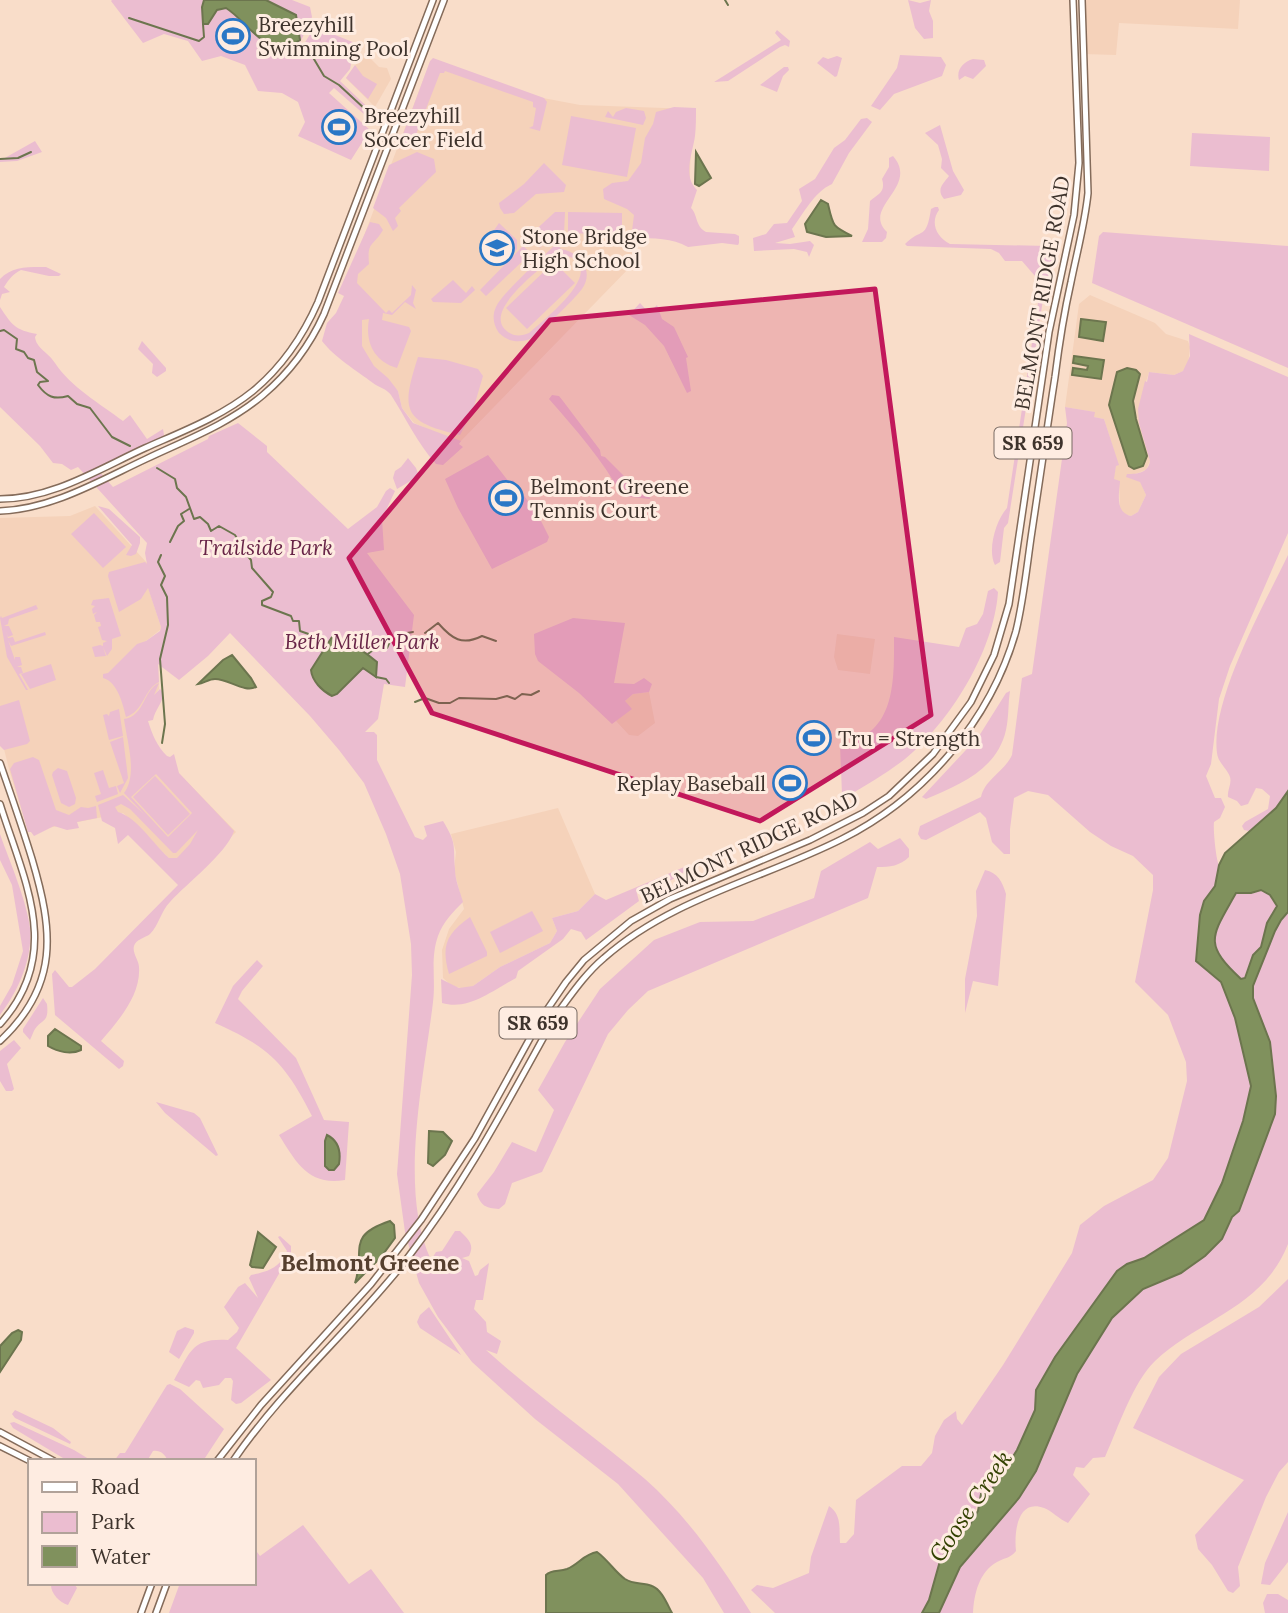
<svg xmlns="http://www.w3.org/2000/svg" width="1288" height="1613" font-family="Lora,serif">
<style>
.built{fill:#f5d2ba}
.green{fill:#ebbdd0;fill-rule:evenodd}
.water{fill:#80915d;stroke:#6c754e;stroke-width:2;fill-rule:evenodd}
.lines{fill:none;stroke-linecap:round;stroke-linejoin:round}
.stream{stroke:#6c754e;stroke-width:2}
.major-casing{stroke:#846b5a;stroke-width:8}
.major{stroke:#fff;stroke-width:5}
.marked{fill:#c2185b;fill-opacity:0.2;stroke:#c2185b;stroke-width:5;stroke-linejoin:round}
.labels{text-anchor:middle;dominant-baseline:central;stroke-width:6;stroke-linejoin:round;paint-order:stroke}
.shield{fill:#feece1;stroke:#786a62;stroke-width:2}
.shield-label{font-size:19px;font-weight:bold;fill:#3e332c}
.poi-label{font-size:21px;fill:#3e332c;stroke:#feece1;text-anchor:start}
.street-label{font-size:21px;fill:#3e332c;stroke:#feece1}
.park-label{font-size:21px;font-style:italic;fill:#682447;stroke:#feece1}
.neighbourhood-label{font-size:23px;font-weight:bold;fill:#56402f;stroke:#feece1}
.water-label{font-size:23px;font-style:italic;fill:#334102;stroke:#feece1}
</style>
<rect width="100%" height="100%" fill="#f9ddc9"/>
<!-- built -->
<path class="built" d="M1082,0H1240L1238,29L1119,23L1116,55L1083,54Z
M367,55L379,67L387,68L391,79L375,107L346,78L357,63Z
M430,62L543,98L580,105L692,109L688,237L635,238L634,263L459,443L414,423L402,408L398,391L368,362L359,343L354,262Z
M1090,295L1155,323L1166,334L1188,341L1190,347L1188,365L1183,371L1174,375L1149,372L1146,382L1147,445L1150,461L1146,470L1127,477L1140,481L1146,495L1138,512L1131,516L1124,514L1120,508L1119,481L1113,480L1116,465L1118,464L1104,419L1094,417V412L1065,407L1079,304Z
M95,506L147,563L150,570L148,587L161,627L160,630L146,641L158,663L159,689L132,725L236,832L189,878L123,813L28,832L9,769L0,733V518L70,516Z
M837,634L875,639L870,674L838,670L834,657Z
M649,692L655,723L638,736L629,735L616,721L621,716L625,701L633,694Z
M558,808L595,894L578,911L552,918L557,931L550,943L500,967L473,986L465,989L452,986L443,978L442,950L449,929L464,909L454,870L456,852L451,834Z"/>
<!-- green -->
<path class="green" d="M112,0H292L310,7L312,17L298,47L301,49L312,31L318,28L355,43L350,69L340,81L380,119L379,124L373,122L334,88L329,93L370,130L351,160L298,136L305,122L298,102L282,93L258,91L245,65L221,56L202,61L188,41L164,34L143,43L111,1Z
M908,0L920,3L931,0L929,11L933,21V38L924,39L915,28Z
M777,30L790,41L789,47L785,45L780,47L728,81L714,82L781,40L775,33Z
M900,55L941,57L946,65L942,76L894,94L880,110L871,106L897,68Z
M837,56L842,58L837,76L835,77L817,63L823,57L828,59Z
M433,58L544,98L547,102L540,131L529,128L533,126L536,108L533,107V102L445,71L444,73H440L415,137L418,139C415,146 406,150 398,148L430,61Z
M973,59L984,60L986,66L973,79L965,76L959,80C956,70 963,62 973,59Z
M355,65L363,76L377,84L368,99L346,78Z
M784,67H788L789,70L783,76L777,92L760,85Z
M674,107L696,108C696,117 696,127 695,136C693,152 682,176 697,190L691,208C698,215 695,226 706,232L735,234L739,236V243L738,245L722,243L688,247C672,238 654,238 635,238L634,259L631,239L634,215L627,209L604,199L603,189L612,183L628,181L641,163L645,138L653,124L656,112Z
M626,108L644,111L646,118L643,125L605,117L608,111L613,117L616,112Z
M571,116L636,128L627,177L562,165Z
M867,118L872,122L849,153L832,184C814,192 804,213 792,229L795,237L775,243L790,244L810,241L814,245L809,257L807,252L794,249L754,251L753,238L766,234L774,224L787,223L802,201L799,189L815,179L834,148L845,140L861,119Z
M940,125L953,171L964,190L961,195L944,199C936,189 943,184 949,176L941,168L942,159L938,145L925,133Z
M1192,133L1270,137L1269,171L1190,166Z
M35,141L42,152L17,161L0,162V158L3,159Z
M417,152L434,159L436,172L399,208L401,211L395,218L398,226L393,231L386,218L373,208L389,165Z
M893,156C920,187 861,207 887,232L886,238L882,242H862L868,229L870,201C878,194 886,192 882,179L889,167V158Z
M544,163L566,185L564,192L536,194L514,213L504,214L500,208L499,203L524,184Z
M935,207H938L939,210C930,222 936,237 950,244L1048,246C1058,258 1048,274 1045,287L1008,523L1004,528L1000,562L995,565C987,550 996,520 1007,508L1041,283L1022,261H1005L999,253L991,249L907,246L905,244C922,227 926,241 931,209Z
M555,212H565L564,234H559L551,243L548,240L540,248L529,236Z
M568,212L622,213V235L568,233Z
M370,222L379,224L383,230C373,247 367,241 369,264L358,274L357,283L386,313L389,310L392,313L411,295L412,285L416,290L413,303L416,309L405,302L392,315L383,313L382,320L409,327L411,331L397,368C373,361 365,341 369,319L362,320V346L374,366L388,378L398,391L402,408L413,423L461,441L459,444L463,447L443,465L436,464C417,443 406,418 391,395C387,389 378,387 373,383C357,371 333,356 322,341L327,323L336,313L344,296L338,293Z
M499,223L517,240V249L503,263L499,259L502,255L498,250L501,247L490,236Z
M1103,232L1288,246V368L1092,283L1099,236Z
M557,243L561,249C579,252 595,270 582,289C572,302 543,329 530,339C519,343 508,342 499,333C493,325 492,315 496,307C502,293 544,256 557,243ZM559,255C567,255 574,257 579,264C591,283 543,321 529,333C522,336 515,337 508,332C481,313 536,273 550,260Z
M523,246L531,253L486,296L480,290Z
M554,262L575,283L527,329L506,308Z
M46,267L61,274L59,276H49L21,270C13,274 9,279 4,287L10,292L2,294L0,300V279C12,266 29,267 46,267Z
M453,280L466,293L472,286L475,290L461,303L433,302L431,299Z
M640,303L649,313L657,305L662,319L674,327L688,357L686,358L691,391L687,393L664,346L645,325L629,315Z
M0,307C12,325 15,330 37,334L35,337C36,348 49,353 55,363C71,387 99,403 123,421L130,415L147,439L163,429L164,435L159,439L97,469L113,487L208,439L209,436L238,423L267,446V452L348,529L377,507L386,491L390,488L395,491L382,519L384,550L367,553L414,615L405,687L384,684L378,719L365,732H374L377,735V760L415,837L423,840L427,836L424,826L443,821C457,844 453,845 455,869C455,880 460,891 463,902C453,912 443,922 438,936C430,959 436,979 433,1002C424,1078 398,1190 431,1260L436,1252L442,1251L455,1231H460C468,1239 475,1244 469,1256L462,1258L469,1261L475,1276L478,1275L480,1270L489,1263L483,1300H476L474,1309L486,1322L487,1332L501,1341L497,1354L486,1350C537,1396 593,1435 645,1479C688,1517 721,1565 751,1613H724L703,1578L618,1484L535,1419L472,1362L438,1317L419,1283L405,1232L397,1174L412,975L411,944L400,874L386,834L364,783L339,750L310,716L230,633L208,656L179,680L158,664L159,682C144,689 144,711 126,717C123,705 118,682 103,678V674L108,673L137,644L146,641L160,631L161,627L148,588L141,599L119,612L108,576L109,572L145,562L147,564L145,553L147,543L78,467L71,470L62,464L53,463L40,446L0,407Z
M1189,334L1288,377V533L1230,666L1219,699L1211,764L1206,776L1215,798H1221L1225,807L1220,818L1214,822C1213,829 1216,860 1219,865L1206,971L1213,974L1221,982L1235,1018L1243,1047L1251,1086L1243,1121L1222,1183L1204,1220L1144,1258L1127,1264L1117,1271L1055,1357L1036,1390L1035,1410L1017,1450L997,1482L989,1493L981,1495L968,1528L956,1535L940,1561L929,1600L922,1613H775L751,1590L757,1585L773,1588L809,1573L811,1557L829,1506C842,1515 839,1529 840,1543H846L854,1534L856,1500L902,1466H921L932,1453L935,1436L944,1420L956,1411L957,1419L962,1425L1003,1365L1072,1253L1080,1225L1104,1206L1153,1180L1168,1158L1187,1081L1186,1062L1168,1015L1135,982L1153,890V875L1133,856L1111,846L1090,832L1048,795L1028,791L1014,798L1010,829V854H1004L992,842L986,818L980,812L926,840L921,839L918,834L920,826L981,797C985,779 1004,772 1012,755L1022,678L1032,674L1067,423L1065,407L1095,412L1094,417L1104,419L1119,465L1116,466L1114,479L1120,481C1119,495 1115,512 1131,516L1138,512L1146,495L1140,482L1126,477L1127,474C1138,474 1148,473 1150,461L1139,423L1138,409L1145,381L1147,382L1149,372L1174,375L1183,371L1190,356Z
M142,341L166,368V371L157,377L152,373L153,364L138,349Z
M418,357L446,360L478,369L483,376L473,410L460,435C402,422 401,410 418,357Z
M552,395L559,396L563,401L600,450L601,456L605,457L626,478L648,490L650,499L622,496C603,460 576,430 549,399Z
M488,455L509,482L513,480L539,517L549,537L547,542L492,569L458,508L445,479Z
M408,458L416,468L419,476L397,489L393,478L395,471L401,467Z
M98,506L109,509L140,537V543L136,554L131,556L126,555L132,545Z
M94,513L126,547L103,568L71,534Z
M1288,555V791L1276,808L1249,831L1244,830L1242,826L1245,822L1268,809L1270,796L1262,789L1256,788L1248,804L1241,806L1237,801L1228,797C1227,790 1232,784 1230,777C1227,768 1218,763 1217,753C1210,700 1265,603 1288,555Z
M994,588L998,592C994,651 950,722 905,759C887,773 867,785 846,797L842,794L840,745C896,734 894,683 894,637L959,647L966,628L977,624L983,614L988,591Z
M109,598L121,636L112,639V649L107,656L103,647L106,656L95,657L92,647L100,645L103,646V643L107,641L102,640L98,627L101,626L100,622H96L94,615L97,612L93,614L92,609L95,606L91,605L93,600Z
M36,605L38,609L9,619L8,624L4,626H9L13,635L8,637L6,631L8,638L13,637L15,642L45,632L46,635L11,646L8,640L15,660V657H20L22,665L17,667H21L23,673L19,674L28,690H26L7,657L0,618L1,616L2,618Z
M573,618L625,623L614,683L634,684L644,678L652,684L649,692L633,694L625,701L632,709L612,724L579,693L538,661L535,654L534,634Z
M51,664L56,680L30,689L21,674Z
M159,683L154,695L160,689L163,692C164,702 155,709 153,720L148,721C152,734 157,746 167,756L170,757L174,754L179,773L234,831C226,854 187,883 170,902C161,911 159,925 150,934C145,938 136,939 134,946C132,953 139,960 139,967C141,995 119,1020 101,1041L124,1061L123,1066L119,1069L55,1015L52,974L55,970L69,987H72L95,969L178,885L128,835L118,844L115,828L102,821L98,805L123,795L144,814L124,793C138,774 127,742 124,719C145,716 143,690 159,683ZM156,774L192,813L168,837L131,797ZM121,804L130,809L173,853H176L198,830L190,844L177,858H169C153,844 138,818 118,812L115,807Z
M1010,691C1008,703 1009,717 1006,730C997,770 959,785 926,799L922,797L979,736L1006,693Z
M19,700L30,741L27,744L4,750L0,746V706Z
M119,709L123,736L109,740L103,715L107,714L109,716L110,712Z
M123,737L128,778L120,793L117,786L124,783L110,742Z
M33,757L39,760L56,810L69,815L81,807L88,808L96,806L97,818L77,822L79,828L67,830L54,826L34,836L31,832H28L10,769L14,763Z
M58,768L67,771L76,798L75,804L69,807L61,803L52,775L53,772Z
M103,770L109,788L116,786L118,794L97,802L95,796L101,794L94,773Z
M155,776L190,814L168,835L133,797Z
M0,834C10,863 26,898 30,928C33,958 18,992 0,1015V1006L12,985L23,951L12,885L0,860Z
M900,838L909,849V857C900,866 890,867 877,867L868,898L648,991L628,1010L608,1034L542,1172L512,1183L505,1204L499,1209C486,1208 481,1206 477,1194L494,1172L512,1142L536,1152L554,1110L538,1090L565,1042L600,989L654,940L700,922L753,921L814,898L821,871L870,842L878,849Z
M689,865L691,868L647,895L642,889L636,890L639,901L586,940L581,932L571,929L563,939L518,971L516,978C493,990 469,1011 442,1003L441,979L459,988L473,986L500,967L550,943L557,931L552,918L578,911L595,894L606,900Z
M985,870C998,873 1002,881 1006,894L998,986L973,981L965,1013V979L977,916L976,891Z
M1260,890L1270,895L1277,906L1267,923L1261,947L1253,955L1244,978L1241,979C1203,942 1211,937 1236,893L1257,892Z
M532,911L543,931L500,953L490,932Z
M1288,912V1244C1263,1308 1199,1319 1155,1361C1133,1382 1118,1428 1105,1457L1093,1458L1084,1468L1076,1467L1073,1475L1090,1494L1068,1523C1059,1519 1052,1511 1044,1508C1017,1498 1014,1533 1016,1551C1011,1558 1004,1558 997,1562C979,1572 974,1594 973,1613H939L960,1567L1019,1498L1036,1471L1077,1374L1112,1318L1143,1289L1181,1273L1205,1256L1222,1239L1254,1172L1275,1114L1276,1096L1273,1062L1270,1042L1253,998V986L1275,931L1281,920Z
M470,917L487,952V956L449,974C441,946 446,934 470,917Z
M257,960L263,966L242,991L238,999L296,1058L324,1120L349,1122L345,1180C308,1186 296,1162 279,1135L312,1116C285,1063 269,1047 215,1023L233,986Z
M43,998L47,1004C49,1023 43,1018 35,1029C33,1032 32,1036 30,1040L23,1032V1029Z
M14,1040L21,1048L7,1064L14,1089L12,1091H6L0,1081V1051Z
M156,1102L194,1113L200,1118L218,1155L216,1156L165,1113Z
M280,1236L291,1246V1253L236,1348L271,1380L241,1403L236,1404L231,1400L233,1381L231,1378H225L219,1385L203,1388L200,1381L196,1380L189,1387L174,1380C191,1351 192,1338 228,1340L237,1332L239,1328L224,1307L238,1287L245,1283L258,1298L249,1278L251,1275C270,1271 279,1268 287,1251L278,1237Z
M1288,1279V1462L1279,1472L1266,1497L1238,1567L1240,1586L1233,1593L1228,1591L1212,1565L1198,1549L1195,1535L1244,1480L1133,1428L1159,1377L1181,1354L1259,1307Z
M429,1307L461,1355L420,1328L417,1322L420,1315Z
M185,1327L194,1330V1333L179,1359L169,1352L177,1331Z
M170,1384L180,1389L224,1429L203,1461L180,1458L178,1461H168C165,1454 160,1450 153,1451L147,1461H114L120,1453H125L167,1385Z
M15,1410L53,1428L71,1442L70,1444L15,1418L12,1414Z
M14,1422L74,1450L92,1461H68L13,1428L10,1423Z
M1288,1512V1562L1270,1585L1261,1584L1265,1563Z
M303,1525L349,1584L371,1569L404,1613H169L180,1583H254V1548L260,1556Z
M51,1583L75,1585L77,1588L68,1605C59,1602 50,1593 51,1583Z
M1267,1594H1278L1288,1600V1613H1265L1263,1603Z"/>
<!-- water -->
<path class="water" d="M204,0H266L296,15L300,40C267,63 249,22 226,8L217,10L208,24H203L202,7Z
M696,152L711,178L699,186L695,184Z
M821,200L828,204C833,226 832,226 852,236L826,237L807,232L805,224Z
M1081,319L1106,322L1103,341L1079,337Z
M1074,356L1104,360L1101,379L1072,375L1073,368L1087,370L1088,366L1073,363Z
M1127,368L1136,370L1140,374L1133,401L1136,419L1147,456L1143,466L1134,469L1129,466L1109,405L1117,372Z
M332,637C346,638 366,653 377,662L376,677L363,668L337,694L332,696C322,691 312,681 311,670Z
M232,655L251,678L256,687C244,693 229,679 215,679C209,679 204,683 198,684L223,660Z
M1288,791V912L1281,920L1275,931L1253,986V998L1270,1042L1276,1096L1275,1114L1239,1211L1232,1217L1222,1239L1205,1256L1181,1273L1143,1289L1112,1318L1077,1374L1036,1471L1019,1498L960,1567L939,1613H922L929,1600L940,1561L956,1535L968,1528L978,1511L981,1494L989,1493L997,1482L1017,1450L1035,1410L1036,1390L1055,1357L1117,1271L1127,1264L1144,1258L1204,1220L1222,1183L1243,1121L1251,1086L1235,1018L1221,982L1196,961L1200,915L1204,901L1215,886L1219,865L1225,853L1276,808ZM1261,890L1270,895L1277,906L1267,923L1261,947L1253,955L1245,978L1241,979C1202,943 1212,936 1236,893H1251Z
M55,1029L81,1046V1050C71,1055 58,1052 48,1046V1036Z
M429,1131L443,1132L452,1141L445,1155L433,1166L428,1163Z
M327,1135C339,1141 341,1152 339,1164L334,1170H329L325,1166V1141Z
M390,1221L394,1225L395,1238L381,1257L355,1283C366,1250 345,1236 390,1221Z
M258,1232L276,1247L263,1268L252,1267L250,1265Z
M18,1330L22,1332L21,1340L0,1372V1346L12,1333Z
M597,1552C608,1560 615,1572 625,1579C634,1585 643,1582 652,1586C662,1590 667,1604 672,1613H546V1575C552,1569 559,1572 567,1569C579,1564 584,1554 597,1552Z"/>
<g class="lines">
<!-- stream -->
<path class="stream" d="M725,0L728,5
M129,18L199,41L204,37L203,24
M308,49L324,76L339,85L379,122
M0,159L18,158L31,152
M0,331L4,330L17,339L16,349L24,352L28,358L34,360L37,372L48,381L40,382L38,385C47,397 54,400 68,396L77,404L90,408L112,437L130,446
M157,468L175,479L177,488L186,497L194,519L200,517L208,524L211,531L219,526L235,535L244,550
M170,542L178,526L184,521L181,514L189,509
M246,554L251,560L252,568L273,592L271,597L262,601V605L291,616L293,621H299L300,631L320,638
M161,555L158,562L165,576L161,585L167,597L168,625L160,659L165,724L162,743
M425,633L438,623C452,639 462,646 482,636L496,641
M368,654L373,650L387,648L391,639L400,641L407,633L413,632
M376,677L386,679L389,683
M415,702L425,698L439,703H450L459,698L496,699L507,696L515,699L522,694L531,695L539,691"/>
<!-- major casing -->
<g class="major-casing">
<path id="major" d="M0,499C52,499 99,469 145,448C181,432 221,417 253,391C282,367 303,336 318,302L433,0
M0,511C52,509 99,481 146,459C186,440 229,424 263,395C289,373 310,345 324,314L444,0
M0,763C11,795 22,826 32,859C53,930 60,985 0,1041
M0,804C24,881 64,953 0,1024
M0,1432L54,1461
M0,1446L30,1461
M217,1461L261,1405L371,1284L421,1220L475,1138L540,1020L566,982L584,960L631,921L670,899L810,840L863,813L889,796L933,754L971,702L994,655L1009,604L1049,332L1074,215L1079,163L1073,0
M233,1461C282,1389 352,1329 406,1260C467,1181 508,1101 556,1015C571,995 585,974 604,958C672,898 763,879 842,839C924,798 991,720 1016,631C1024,598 1027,564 1032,531C1040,479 1047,428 1055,377C1059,345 1064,313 1071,282C1077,252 1085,223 1088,193L1082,0
M141,1613L152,1583
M156,1613L167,1583"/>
</g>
<!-- major -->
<use href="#major" class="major"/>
</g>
<!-- marked area -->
<path class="marked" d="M875,289L931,715L760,821L432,713L349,558L550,320Z"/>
<!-- icons -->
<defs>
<g id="stadium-ring" transform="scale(1.75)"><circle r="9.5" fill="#feece1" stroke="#2a77c6" stroke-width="1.5"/><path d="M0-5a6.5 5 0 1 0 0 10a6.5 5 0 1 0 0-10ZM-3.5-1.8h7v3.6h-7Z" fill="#2a77c6"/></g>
<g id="school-ring" transform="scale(1.75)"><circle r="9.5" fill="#feece1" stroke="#2a77c6" stroke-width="1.5"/><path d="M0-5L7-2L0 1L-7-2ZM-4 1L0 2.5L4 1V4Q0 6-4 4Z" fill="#2a77c6"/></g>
</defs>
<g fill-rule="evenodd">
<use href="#stadium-ring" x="233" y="36"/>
<use href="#stadium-ring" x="339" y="127"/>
<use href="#school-ring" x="497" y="248"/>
<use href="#stadium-ring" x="506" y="498"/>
<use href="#stadium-ring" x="814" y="738"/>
<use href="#stadium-ring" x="790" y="783"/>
</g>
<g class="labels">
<!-- shield labels -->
<g class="shield">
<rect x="994.5" y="427.5" width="77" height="31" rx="5"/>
<rect x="499.5" y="1007.5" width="77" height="31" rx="5"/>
</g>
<g class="shield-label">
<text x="1033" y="443">SR 659</text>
<text x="538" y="1023">SR 659</text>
</g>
<!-- poi labels -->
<g class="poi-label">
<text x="258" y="24">Breezyhill<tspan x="258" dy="24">Swimming Pool</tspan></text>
<text x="364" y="115">Breezyhill<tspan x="364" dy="24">Soccer Field</tspan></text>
<text x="522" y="236">Stone Bridge<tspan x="522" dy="24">High School</tspan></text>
<text x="530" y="486">Belmont Greene<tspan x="530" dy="24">Tennis Court</tspan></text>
<text x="838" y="738">Tru = Strength</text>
<text x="766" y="783" text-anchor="end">Replay Baseball</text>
</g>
<!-- street labels -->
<g class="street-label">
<text transform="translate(1042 293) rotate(-80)">BELMONT RIDGE ROAD</text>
<text transform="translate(749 847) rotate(-25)">BELMONT RIDGE ROAD</text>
</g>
<!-- park labels -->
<g class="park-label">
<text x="266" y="547">Trailside Park</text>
<text x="362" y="641">Beth Miller Park</text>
</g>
<!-- neighbourhood labels -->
<g class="neighbourhood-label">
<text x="370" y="1262">Belmont Greene</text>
</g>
<!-- water labels -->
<g class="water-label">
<text transform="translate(970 1506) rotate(-56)">Goose Creek</text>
</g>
</g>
<!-- legend -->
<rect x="28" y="1459" width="228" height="126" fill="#feece1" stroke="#b1a299" stroke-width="2"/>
<rect x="42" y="1482" width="35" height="10" fill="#ffffff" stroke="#b1a299" stroke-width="2"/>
<text x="91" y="1494" font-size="21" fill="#3e332c">Road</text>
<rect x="42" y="1512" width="35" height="21" fill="#ebbdd0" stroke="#b1a299" stroke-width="2"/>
<text x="91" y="1529" font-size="21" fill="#3e332c">Park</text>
<rect x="42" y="1546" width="35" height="21" fill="#80915d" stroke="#b1a299" stroke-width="2"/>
<text x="91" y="1564" font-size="21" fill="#3e332c">Water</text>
</svg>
